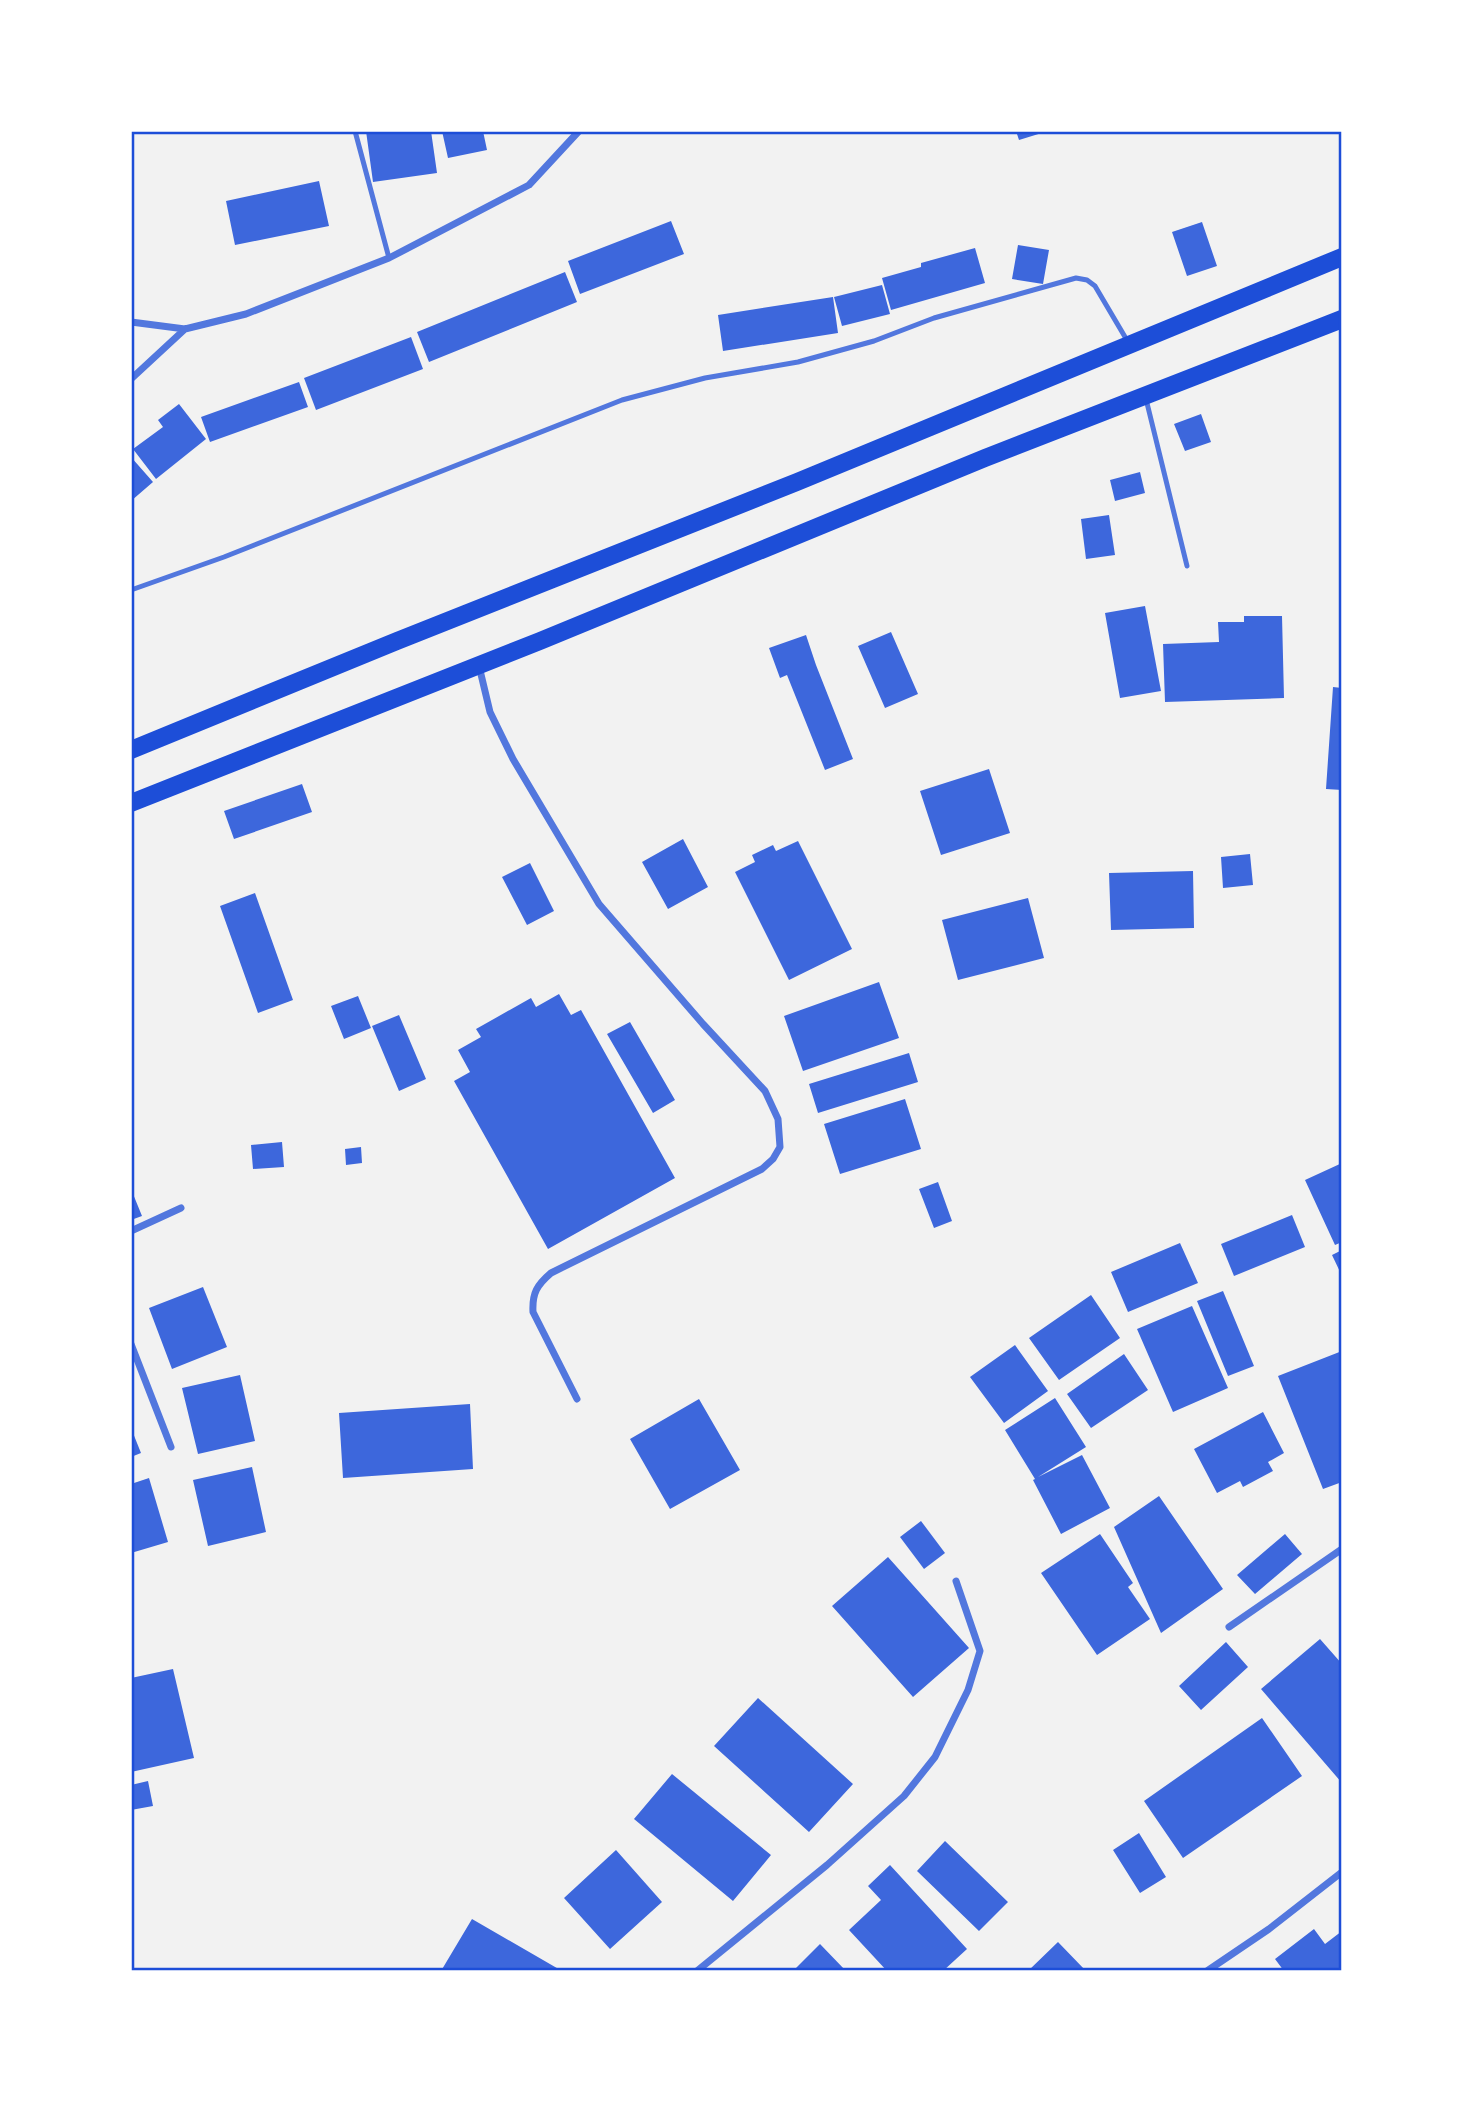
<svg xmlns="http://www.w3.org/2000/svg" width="1473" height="2102" font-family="Spectral,serif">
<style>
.building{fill:#3d67dc}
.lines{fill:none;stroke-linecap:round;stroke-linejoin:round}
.service{stroke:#5277de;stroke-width:5}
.minor{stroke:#5277de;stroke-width:7}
.primary{stroke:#1d4ed8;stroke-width:18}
.neatline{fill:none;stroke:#1d4ed8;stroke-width:2.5}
</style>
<rect width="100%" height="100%" fill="#f2f2f2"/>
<!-- building -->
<path class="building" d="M366,131H431L437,173L373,182Z
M442,131H483L487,150L448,158Z
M1016,131H1045V132L1019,140Z
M319,181L329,226L235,245L226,201Z
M671,221L684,254L580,294L568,261Z
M1202,222L1217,266L1187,276L1172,232Z
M1018,245L1049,250L1043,284L1012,279Z
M975,248L985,283L891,310L882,278L921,267V263Z
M565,272L577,302L429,362L417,332Z
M882,285L890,314L842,326L834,297Z
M833,297L838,333L723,351L718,315Z
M411,337L423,369L316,410L304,378Z
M299,382L308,407L210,442L201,417Z
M179,404L206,439L156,479L133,449L163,427L158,420Z
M1201,414L1211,442L1185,451L1174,424Z
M131,457L153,482L131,501Z
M1140,472L1145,493L1115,501L1110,480Z
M1109,515L1115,555L1086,559L1081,519Z
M1145,606L1161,691L1120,698L1105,613Z
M1244,616H1282L1284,698L1165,702L1163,644L1219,642L1218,622H1244Z
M891,632L918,694L885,708L858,646Z
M806,635L816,665L853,759L825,770L787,675L780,678L769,648Z
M1333,687L1342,688V790L1326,789Z
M989,769L1010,833L941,855L920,791Z
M302,784L312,812L234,839L224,811Z
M683,839L708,887L668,909L642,862Z
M798,841L852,949L789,980L735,872L755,862L752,855L773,845L776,851Z
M1250,854L1253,885L1223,888L1221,857Z
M530,863L554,911L527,925L502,877Z
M1193,871L1194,928L1111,930L1109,873Z
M255,893L293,1000L258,1013L220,906Z
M1028,898L1044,958L958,980L942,920Z
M879,982L899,1038L803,1071L784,1016Z
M559,994L571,1015L581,1010L675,1178L548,1249L454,1081L470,1072L458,1050L481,1037L476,1029L531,998L536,1007Z
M358,996L371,1028L344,1039L331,1006Z
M399,1015L426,1079L399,1091L372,1026Z
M630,1022L675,1100L653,1113L607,1034Z
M909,1053L918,1082L818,1113L809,1084Z
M905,1099L921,1149L840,1174L824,1124Z
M282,1142L284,1167L253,1169L251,1145Z
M361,1147L362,1163L346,1165L345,1149Z
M1342,1163V1242L1335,1245L1305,1180Z
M938,1182L952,1221L934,1228L919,1189Z
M131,1189L142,1216L131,1220Z
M1292,1215L1305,1247L1234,1276L1221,1244Z
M1180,1243L1198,1283L1128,1312L1111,1272Z
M1342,1250V1276L1332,1255Z
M203,1287L227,1347L172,1369L149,1308Z
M1223,1291L1254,1366L1228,1376L1197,1301Z
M1091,1295L1120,1338L1059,1380L1029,1338Z
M1192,1306L1228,1388L1173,1412L1137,1329Z
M1015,1345L1048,1391L1004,1423L970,1377Z
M1342,1351V1482L1323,1489L1278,1376Z
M1124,1354L1148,1390L1091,1428L1067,1394Z
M240,1375L255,1441L198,1454L182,1388Z
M1055,1398L1086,1447L1038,1477L1082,1455L1110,1508L1061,1534L1033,1480L1035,1479L1005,1430Z
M699,1399L740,1470L670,1509L630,1439Z
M470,1404L473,1469L343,1478L339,1413Z
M1263,1412L1284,1453L1268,1462L1273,1471L1243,1487L1240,1481L1217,1493L1194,1449Z
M131,1428L141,1453L131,1457Z
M252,1467L266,1532L208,1546L193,1480Z
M149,1478L168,1542L131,1553V1484Z
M1159,1496L1223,1589L1161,1633L1114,1527Z
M921,1521L945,1553L924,1569L900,1537Z
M1100,1534L1133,1583L1128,1587L1150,1619L1097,1655L1041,1573Z
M1285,1534L1302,1554L1255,1594L1237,1575Z
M888,1557L969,1648L913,1697L832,1606Z
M1320,1639L1342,1664V1783L1261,1689Z
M1226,1642L1248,1667L1201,1710L1179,1686Z
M173,1669L194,1758L131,1772V1678Z
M758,1698L853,1784L809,1832L714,1746Z
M1262,1718L1302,1776L1183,1858L1144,1801Z
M672,1774L771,1855L733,1901L634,1819Z
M148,1781L153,1806L131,1810V1785Z
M1139,1833L1166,1877L1140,1893L1113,1850Z
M945,1841L1008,1902L979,1931L917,1871Z
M616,1850L662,1902L610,1949L564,1898Z
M890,1865L967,1949L943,1971H887L849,1930L881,1900L868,1886Z
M472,1919L562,1971H441Z
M1314,1929L1325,1944L1342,1931V1971H1284L1275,1959Z
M1058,1942L1086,1971H1028Z
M820,1944L846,1971H793Z"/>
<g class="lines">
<!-- service -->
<path class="service" d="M355,131L389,258
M1146,399L1187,566
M131,590L224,557L622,400L705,378L798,362L874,341L934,318L1076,278L1087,280L1095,286L1128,342"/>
<!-- minor -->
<path class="minor" d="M131,322L185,329L246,314L389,258L529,185L579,131
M131,379L185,329
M479,666L490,712L513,759L599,904L703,1024L765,1091L778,1119L780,1147L773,1159L762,1169L551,1273C537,1285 532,1293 533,1312L577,1399
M131,1231L181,1208
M131,1344L171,1447
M1229,1627L1342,1549
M697,1971L827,1865L904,1796L935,1757L968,1690L980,1651L956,1581
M1207,1971L1269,1929L1342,1872"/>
<!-- primary -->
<path class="primary" d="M131,750L397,641L797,482L1342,257
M131,803L540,641L985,458L1342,319"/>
</g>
<!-- border -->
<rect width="1473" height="2102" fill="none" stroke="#ffffff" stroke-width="266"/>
<rect x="133" y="133" width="1207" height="1836" class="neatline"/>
</svg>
